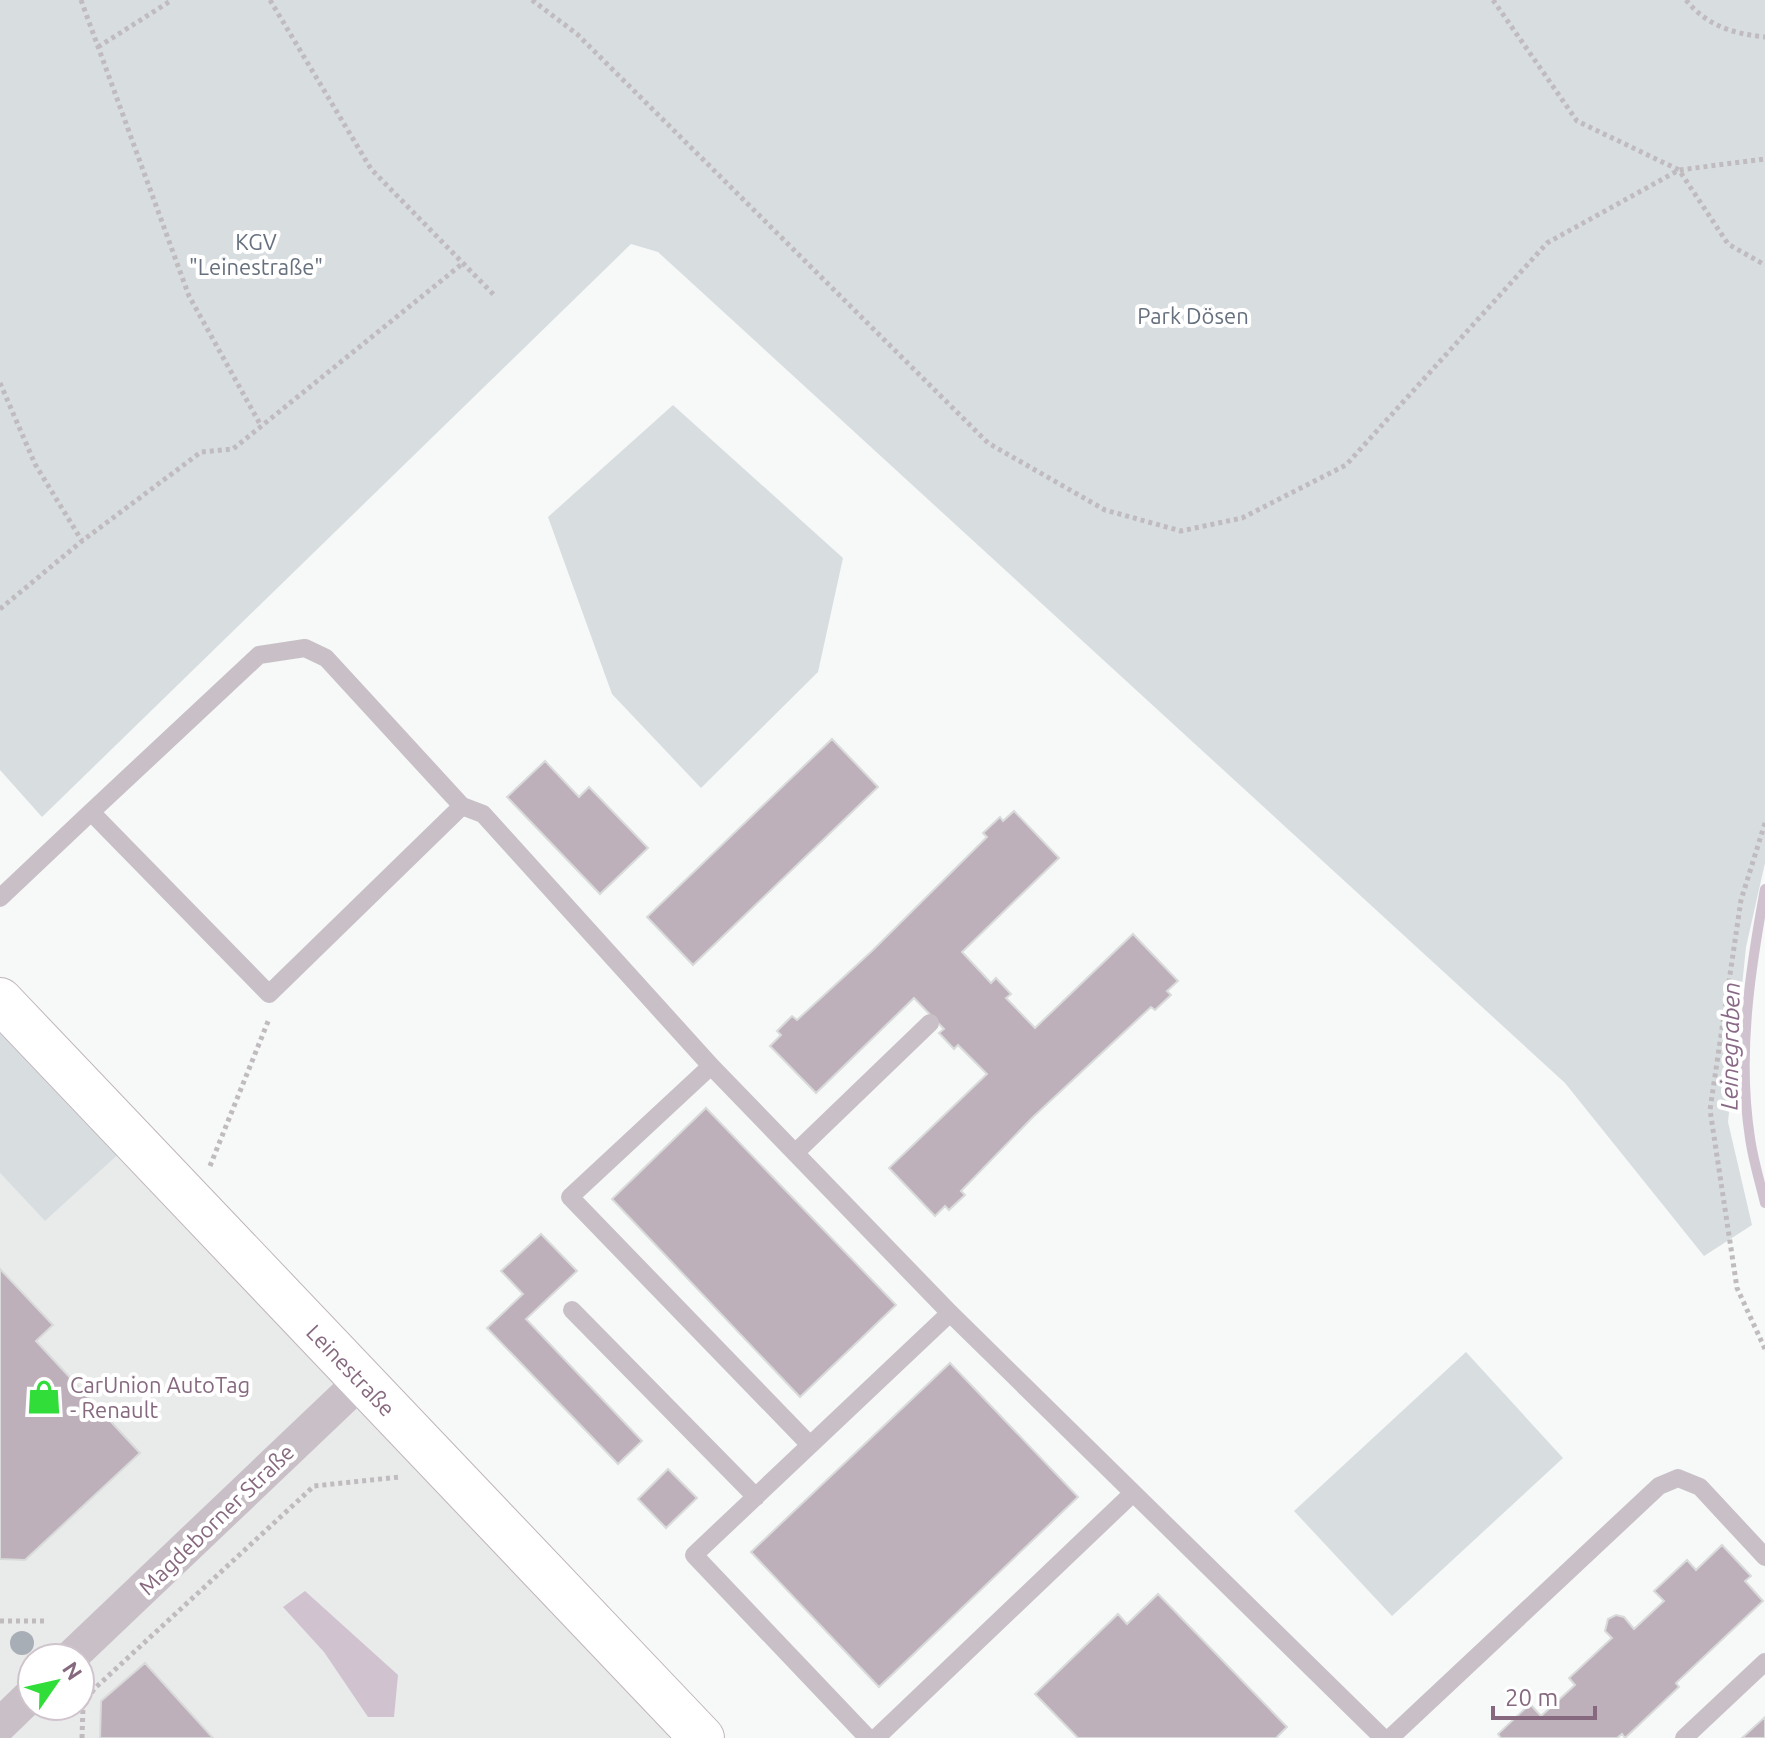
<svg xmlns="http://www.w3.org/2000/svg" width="1765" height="1738" font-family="Ubuntu,sans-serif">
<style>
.built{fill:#e9eaea;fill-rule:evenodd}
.green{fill:#d8dde0}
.water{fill:#d0c3cf}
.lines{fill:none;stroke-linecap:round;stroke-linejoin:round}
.stream{stroke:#d0c3cf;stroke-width:10}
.building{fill:#bdb0ba;stroke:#d9dbda;stroke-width:2}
.secondary-casing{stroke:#bfb5bc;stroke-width:46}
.path{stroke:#c0bbbf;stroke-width:5;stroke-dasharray:4 4;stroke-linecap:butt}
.lane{stroke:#c8c0c6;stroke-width:18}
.street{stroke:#c8c0c6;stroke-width:34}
.secondary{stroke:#fff;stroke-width:44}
.tree{fill:#a7aeb5}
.labels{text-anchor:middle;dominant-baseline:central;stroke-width:8;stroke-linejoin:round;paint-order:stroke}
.park-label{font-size:22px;fill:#67707e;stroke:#fff}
.street-label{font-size:22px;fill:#86697f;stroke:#fff}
.poi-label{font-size:22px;fill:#86697f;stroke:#fff;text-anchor:start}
.water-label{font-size:24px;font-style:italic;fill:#896986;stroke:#fff}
</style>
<rect width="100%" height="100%" fill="#f6f9f8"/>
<!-- built -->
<path class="built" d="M133,1141L702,1738H0V1173L45,1221ZM32,1658H80V1706H32Z"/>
<!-- green -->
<path class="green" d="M0,0H1765V863L1746,947L1728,1122L1752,1225L1704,1256L1565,1083L658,252L631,244L42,817L0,770Z
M673,405L843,558L818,672L701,788L612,694L548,517Z
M0,1000L133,1141L45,1221L0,1173Z
M1466,1352L1563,1458L1392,1616L1294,1511Z"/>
<!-- water -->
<path class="water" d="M305,1591L398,1675L394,1717H368L324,1652L283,1607Z"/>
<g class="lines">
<!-- stream -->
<path class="stream" d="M1765,889C1750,970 1737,1055 1750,1138C1753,1160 1760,1182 1765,1203"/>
</g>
<!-- building -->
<path class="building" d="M832,739L878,787L693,965L647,917Z
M545,761L579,797L589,787L648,848L600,894L507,797Z
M1014,811L1059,858L962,952L991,983L996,978L1011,994L1006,998L1035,1028L1133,934L1178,981L1167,991L1171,995L1155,1010L1151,1007L1032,1118L961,1191L965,1195L949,1210L945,1206L935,1216L889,1168L987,1074L958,1045L954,1049L939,1033L944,1029L914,998L816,1093L770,1046L781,1035L777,1031L792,1016L797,1020L872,951L987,837L983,833L1000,817L1003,821Z
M706,1108L896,1305L800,1397L612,1199Z
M541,1234L577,1271L526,1319L642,1441L618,1464L487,1328L523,1294L501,1271Z
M0,1269L53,1325L36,1341L140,1453L25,1560L0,1559Z
M950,1363L1078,1497L879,1687L751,1552Z
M668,1469L697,1498L666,1528L638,1499Z
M1722,1545L1751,1576L1745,1581L1763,1601L1676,1683L1679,1687L1625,1738L1622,1734L1617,1738H1501L1498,1734L1530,1704L1541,1716L1575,1685L1569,1678L1612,1638L1605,1631L1608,1619L1616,1615L1624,1617L1634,1629L1664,1601L1654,1591L1687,1560L1696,1570Z
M1158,1594L1287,1727L1276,1738H1078L1035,1694L1118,1614L1127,1624Z
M145,1663L213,1738H100L101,1701Z
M1765,1717V1738H1742Z"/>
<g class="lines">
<!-- secondary casing -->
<g class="secondary-casing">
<g id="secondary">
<path id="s1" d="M0,1000L702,1738"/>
</g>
</g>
<!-- path -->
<path class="path" d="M81,0L189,296L260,424
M270,0L371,169L495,296
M532,0L577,34L988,443L1105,510L1181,531L1242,518L1346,465L1547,243L1679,170L1765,159
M1493,0L1577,121L1679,170L1728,244L1765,265
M1686,0C1706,25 1733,34 1765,37
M98,47L172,0
M0,383L35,464L82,541
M0,609L82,541L201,452L233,449L462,264
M1765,823L1741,900L1710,1110L1737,1288L1765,1349
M210,1166L269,1019
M0,1621H46
M82,1738L83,1706L94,1689L314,1486L400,1477"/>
<!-- lane -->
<path class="lane" d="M305,648L326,658L462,806L269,994L91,812L259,655Z
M462,806L483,814L711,1066L950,1313L1383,1738
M0,898L91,812
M711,1066L570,1197L810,1445
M795,1153L930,1023
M572,1310L756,1497
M868,1738L694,1555L950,1313
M876,1738L1132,1494
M1390,1738L1659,1486L1678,1478L1700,1487L1765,1557
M1684,1738L1765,1662"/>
<!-- street -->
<path class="street" d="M70,1658L362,1380
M0,1725L32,1694"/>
<!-- secondary -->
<use href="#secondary" class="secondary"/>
</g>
<!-- trees -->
<circle class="tree" cx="22" cy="1643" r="12"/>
<!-- icons -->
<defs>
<g id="shop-bare" transform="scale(2.76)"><path d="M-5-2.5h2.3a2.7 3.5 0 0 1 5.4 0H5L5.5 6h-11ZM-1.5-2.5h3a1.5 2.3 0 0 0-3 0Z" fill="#31de39" stroke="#fff" stroke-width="2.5" paint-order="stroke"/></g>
</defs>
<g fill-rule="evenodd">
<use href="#shop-bare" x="44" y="1397"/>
</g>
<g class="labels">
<!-- park labels -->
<g class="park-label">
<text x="256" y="241">KGV<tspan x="256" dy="25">"Leinestraße"</tspan></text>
<text x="1193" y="315">Park Dösen</text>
</g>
<!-- street labels -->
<g class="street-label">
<text stroke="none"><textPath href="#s1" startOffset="510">Leinestraße</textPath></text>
<text transform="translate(216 1519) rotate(-44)">Magdeborner Straße</text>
</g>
<!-- poi labels -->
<g class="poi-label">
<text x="70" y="1384">CarUnion AutoTag<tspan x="70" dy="25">- Renault</tspan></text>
</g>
<!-- water labels -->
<g class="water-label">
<text transform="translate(1730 1046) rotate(-89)">Leinegraben</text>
</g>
</g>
<!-- north arrow -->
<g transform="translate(56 1682) rotate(56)"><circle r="38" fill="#ffffff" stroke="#cfc3cc" stroke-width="2"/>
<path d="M0-6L14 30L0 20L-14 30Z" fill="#31de39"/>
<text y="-12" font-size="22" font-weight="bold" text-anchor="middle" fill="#86697f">N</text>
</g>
<!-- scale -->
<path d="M1493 1706v12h102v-12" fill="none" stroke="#86697f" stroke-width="4"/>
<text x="1505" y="1706" font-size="24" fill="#86697f" stroke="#ffffff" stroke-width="6" paint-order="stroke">20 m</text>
</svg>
